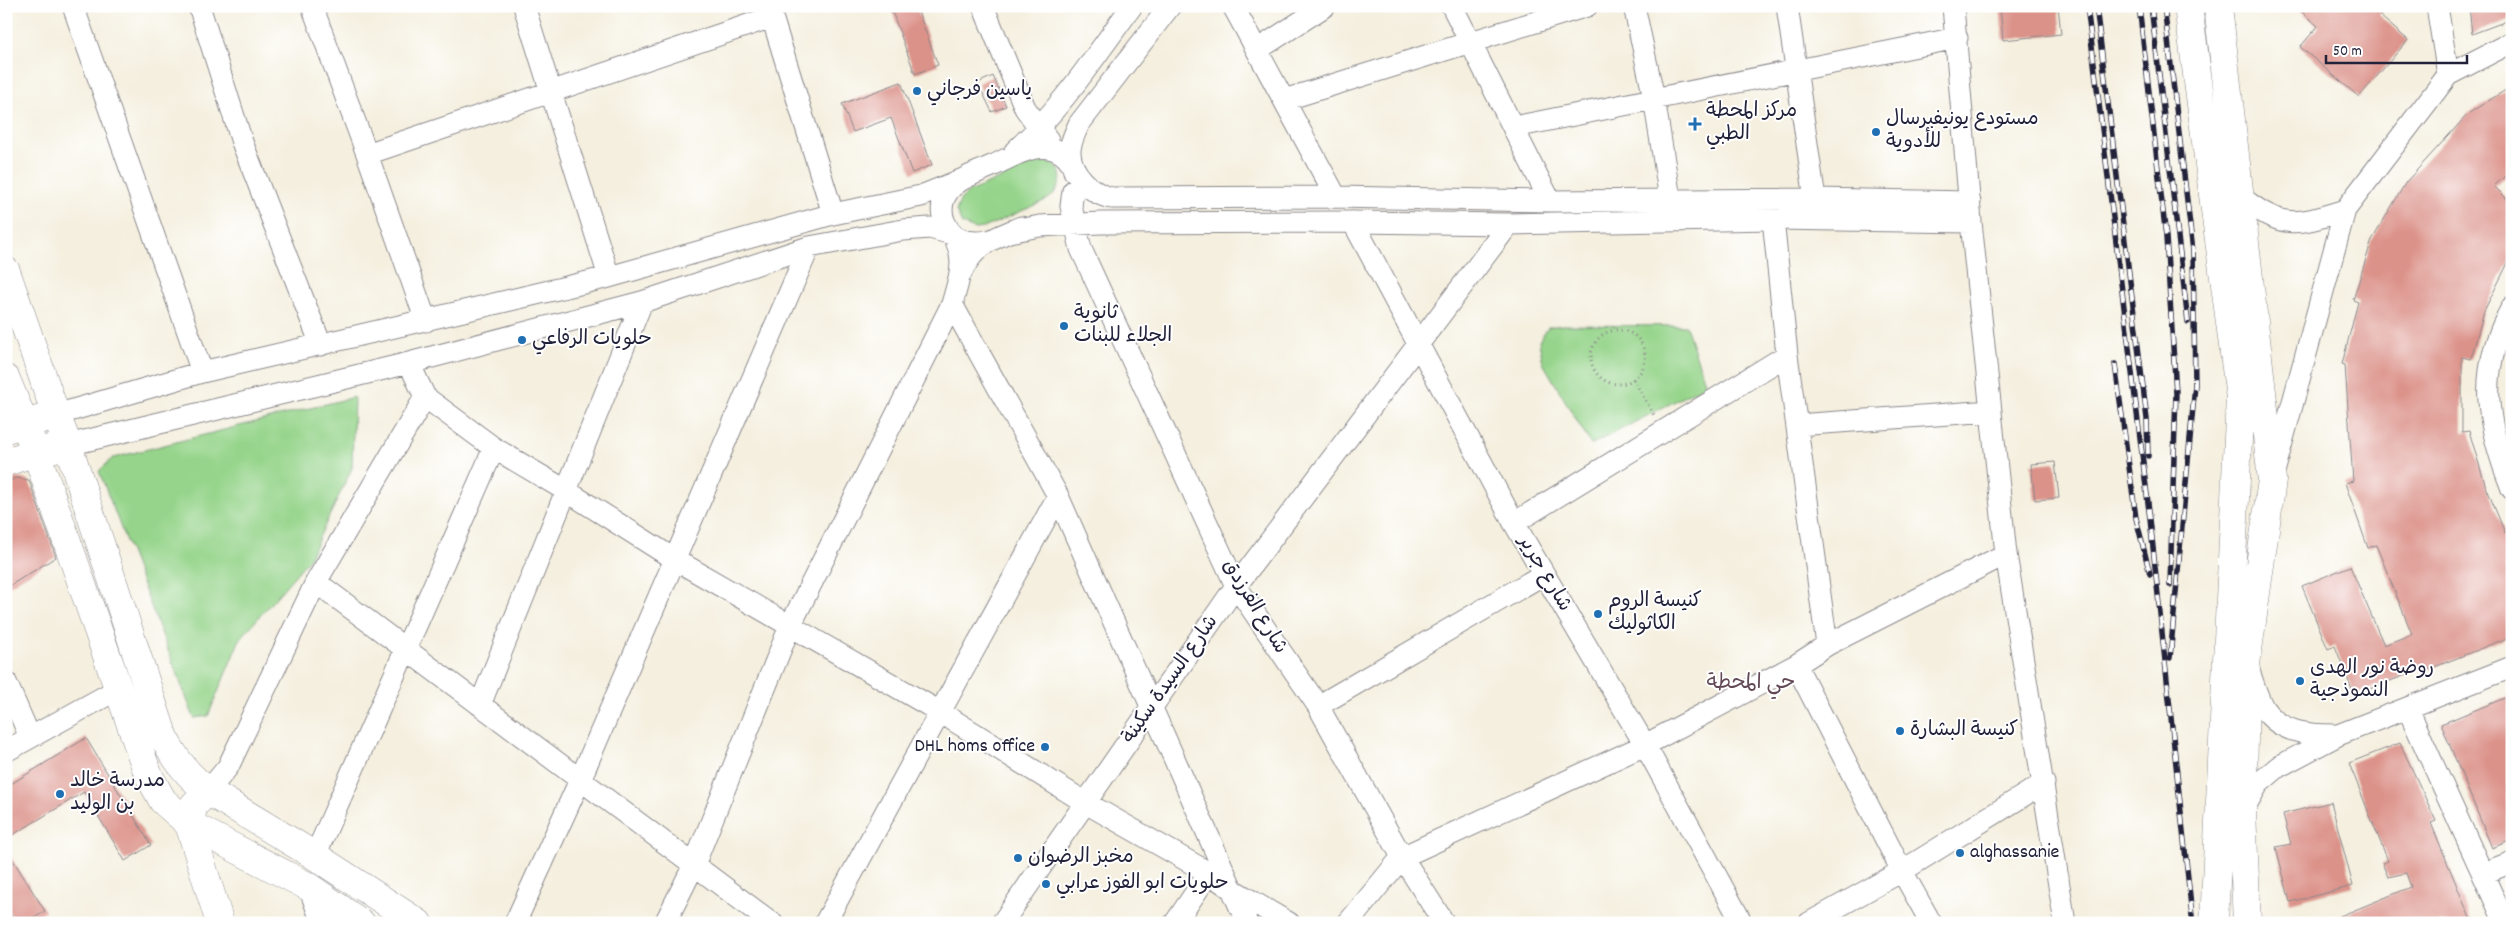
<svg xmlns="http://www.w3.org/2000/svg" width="2518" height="929" font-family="Dekko,'Playpen Sans Arabic',sans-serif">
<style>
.green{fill:#95d48a;stroke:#5c7b62}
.building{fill:#db9289}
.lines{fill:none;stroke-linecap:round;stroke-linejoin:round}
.minor-casing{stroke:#8b888c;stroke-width:23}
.secondary-casing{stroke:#8b888c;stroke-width:29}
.primary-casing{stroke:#8b888c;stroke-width:29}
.trunk-casing{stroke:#8b888c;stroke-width:29}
.path{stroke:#8b888c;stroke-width:3;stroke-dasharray:1 4;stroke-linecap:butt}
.minor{stroke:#fff;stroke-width:21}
.secondary{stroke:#fff;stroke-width:28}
.primary{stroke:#fff;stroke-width:28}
.trunk{stroke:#fff;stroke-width:28}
.rail-casing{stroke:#22223b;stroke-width:5.5}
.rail{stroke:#fff;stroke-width:4;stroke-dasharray:11;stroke-linecap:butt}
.poi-dot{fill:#1f6fb2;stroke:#fff;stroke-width:2}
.labels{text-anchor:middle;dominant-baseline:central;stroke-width:4;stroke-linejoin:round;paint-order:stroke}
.poi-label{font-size:20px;fill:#22223b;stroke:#fff;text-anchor:start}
.street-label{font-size:20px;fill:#22223b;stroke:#fff}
.neighbourhood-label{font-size:21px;fill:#634956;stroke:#fff}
</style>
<rect width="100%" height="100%" fill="#fff"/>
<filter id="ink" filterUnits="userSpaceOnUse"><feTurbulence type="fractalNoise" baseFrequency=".02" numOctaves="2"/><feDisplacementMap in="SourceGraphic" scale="10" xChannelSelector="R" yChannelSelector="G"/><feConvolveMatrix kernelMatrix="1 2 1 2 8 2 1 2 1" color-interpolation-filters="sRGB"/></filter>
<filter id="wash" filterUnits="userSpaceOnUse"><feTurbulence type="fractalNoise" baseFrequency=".0096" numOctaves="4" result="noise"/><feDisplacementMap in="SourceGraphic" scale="20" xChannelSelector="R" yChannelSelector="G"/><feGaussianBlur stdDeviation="1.12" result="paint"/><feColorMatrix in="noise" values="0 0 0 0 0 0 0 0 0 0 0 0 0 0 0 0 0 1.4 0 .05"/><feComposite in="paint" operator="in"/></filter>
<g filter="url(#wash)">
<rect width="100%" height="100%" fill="#f4efde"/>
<!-- green -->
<path class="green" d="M1040,161C1066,162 1066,185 1048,199L984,228L975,229L962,224L956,211L961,199L969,192Z
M1562,325L1686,326L1706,385L1591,445L1543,363L1539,341L1548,327Z
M354,397L352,468L309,559L240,639L208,716L194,718L99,471L113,458Z"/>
<g id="blocks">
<!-- building -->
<path class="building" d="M890,6H916L938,65L915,74Z
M2000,6H2058L2061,34L2003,40Z
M2295,6H2387L2379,15L2408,40L2359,97L2300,47L2318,26Z
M2469,6H2512V19L2472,34Z
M993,76L1006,106L992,112L978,83Z
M901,82L932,165L912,173L891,118L853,132L842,104Z
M2512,86V170L2494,186L2512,204V255L2484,311L2471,359L2462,357V432L2469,431L2485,484L2505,533L2512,530V636L2422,672L2421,669L2354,695L2335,646L2328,649L2302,586L2350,566L2384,645L2412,634L2376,545L2368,548L2345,483L2353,481L2345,365L2342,364L2358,302L2353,300L2372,240L2406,182L2469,113Z
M2055,462L2059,498L2035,500L2031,464Z
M16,478L29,480L56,557L6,588V482Z
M2512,695V840L2492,848L2441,724Z
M86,738L151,845L125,861L84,792L6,839V787Z
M2400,743L2436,821L2431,823L2472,923H2323L2411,887L2406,873L2388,877L2382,863L2388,861L2349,763Z
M2331,802L2353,886L2290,902L2276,847L2291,844L2283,814Z
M6,849L45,911L26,923H16L6,907Z"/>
</g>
</g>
<g filter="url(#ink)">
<use href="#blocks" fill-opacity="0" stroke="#8b888c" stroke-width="1"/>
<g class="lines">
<!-- minor casing -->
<g class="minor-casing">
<path id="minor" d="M73,6L202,372
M199,6L242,142L321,345
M312,6L367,154
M524,6L609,277
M983,6L1025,108L1048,140
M1170,6L1079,124C1075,133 1071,140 1070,150C1069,172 1092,195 1112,198L1336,197L1550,201L1815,199L1970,202
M1233,6L1336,197
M1452,6L1550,201
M1634,6L1654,98L1670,199
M1787,6L1815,199
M1953,6L1971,222L2006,554L2065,923
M2437,6L2448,75
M772,17L833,214
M1257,50L1325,6
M1284,100L1587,6
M1514,127L1957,38
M1015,151C1061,109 1095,56 1132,6
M1073,191L1071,206L1081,249L1236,586L1318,706L1402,857L1444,923
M2242,198C2284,230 2296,225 2345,210
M1773,219L1787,355L1827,645
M1353,222L1514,523L1645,745L1742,923
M1009,232L1040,226L1101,223L1353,222L1509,224L1773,219L1971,222
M988,241C975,243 959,243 950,231C943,222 940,210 944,199C951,180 977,173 994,165C1016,155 1046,135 1067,158C1071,162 1073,165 1074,171
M961,273C975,243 993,239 1021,227
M952,304L1058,496L1247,923
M2512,307C2476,372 2486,423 2512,489
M426,321L367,154L772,17L768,6
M409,363L425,397L494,448L565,490L674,559L940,712L1086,803L1209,873L1233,890L1289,923
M56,415L202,372L609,277L833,214L921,196L961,180
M1797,425L1991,411
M68,445L409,363L642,302L809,247L903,230L930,228L952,234C968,259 959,278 952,304L790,626L694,865L665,923
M2274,472L2345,210L2448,75L2512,42
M1514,523L1787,355
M316,582L772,923
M1796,665L1902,871L1931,923
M2248,669C2253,681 2257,698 2264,709C2281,733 2308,735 2335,735
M6,682L30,737
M480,705L642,302
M1318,706L1544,574
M2408,709L2505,923
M6,751L118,689
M208,791L228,767L316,582L425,397
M2242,812L2258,784L2278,767L2338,735L2512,667
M315,856L494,448
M2484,873L2512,862
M309,887L322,923
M515,923L580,780L809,247
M825,923L1058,496
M1002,923L1236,586L1509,224
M1175,923L1209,873
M1348,923L1402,857L1645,745L1796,665L1827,645L2006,554
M1809,923L1902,871L2044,783"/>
</g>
<!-- secondary casing -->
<g class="secondary-casing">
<path id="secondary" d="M6,429L56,415
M6,462L36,452L68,445
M208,791L194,805L189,824L220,923"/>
</g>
<!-- primary casing -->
<g class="primary-casing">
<path id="primary" d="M2188,6L2240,398L2214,923
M2218,6L2272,480L2246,664L2242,812L2247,923"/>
</g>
<!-- trunk casing -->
<g class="trunk-casing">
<path id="trunk" d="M6,271L56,415L68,445L164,738C176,760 188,776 208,791L315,856L418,923
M6,379L36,452L148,774L163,801L189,824L309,887L361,923"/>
</g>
<!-- path -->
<path class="path" d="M1591 357a27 27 0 1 1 54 0a27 27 0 1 1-54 0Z
M1633,379L1654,415"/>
<!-- minor -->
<use href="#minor" class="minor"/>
<!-- secondary -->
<use href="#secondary" class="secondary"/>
<!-- primary -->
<use href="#primary" class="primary"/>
<!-- trunk -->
<use href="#trunk" class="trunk"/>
<!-- rail casing -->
<g class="rail-casing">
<path id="rail" d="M2087,6L2150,519L2192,916
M2096,6L2147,419L2148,456
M2139,6L2166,237L2176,393L2170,585
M2151,6L2188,322
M2164,6L2193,251L2195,385L2170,658
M2115,364L2136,518L2150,574"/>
</g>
<!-- rail -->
<use href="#rail" class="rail"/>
</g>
</g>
<!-- markers -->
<g class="poi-dot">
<circle cx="917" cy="91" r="5"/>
<path d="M1692.5 116.5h5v5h5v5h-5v5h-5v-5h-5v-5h5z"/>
<circle cx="1876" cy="132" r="5"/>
<circle cx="1064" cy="326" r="5"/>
<circle cx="522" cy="340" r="5"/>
<circle cx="1598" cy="614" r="5"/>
<circle cx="2300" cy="681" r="5"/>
<circle cx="1900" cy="731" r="5"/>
<circle cx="1045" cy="747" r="5"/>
<circle cx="60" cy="794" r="5"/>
<circle cx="1960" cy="853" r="5"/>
<circle cx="1018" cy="858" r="5"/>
<circle cx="1046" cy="884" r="5"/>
</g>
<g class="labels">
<!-- poi labels -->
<g class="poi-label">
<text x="927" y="91">ياسين فرجاني</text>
<text x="1706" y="112">مركز المحطة<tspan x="1706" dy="23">الطبي</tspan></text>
<text x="1886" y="120">مستودع يونيفيرسال<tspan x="1886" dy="23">للأدوية</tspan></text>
<text x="1074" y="314">ثانوية<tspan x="1074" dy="23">الجلاء للبنات</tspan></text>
<text x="532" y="340">حلويات الرفاعي</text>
<text x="1608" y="602">كنيسة الروم<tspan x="1608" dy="23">الكاثوليك</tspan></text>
<text x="2310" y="669">روضة نور الهدى<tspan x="2310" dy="23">النموذجية</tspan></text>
<text x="1910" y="731">كنيسة البشارة</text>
<text x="1035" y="747" text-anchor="end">DHL homs office</text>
<text x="70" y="782">مدرسة خالد<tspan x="70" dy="23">بن الوليد</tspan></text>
<text x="1970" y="853">alghassanie</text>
<text x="1028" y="858">مخبز الرضوان</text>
<text x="1056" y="884">حلويات ابو الفوز عرابي</text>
</g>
<!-- street labels -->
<g class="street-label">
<text transform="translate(1544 574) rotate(59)">شارع جرير</text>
<text transform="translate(1254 607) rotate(59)">شارع الفرزدق</text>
<text transform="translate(1171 680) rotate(-55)">شارع السيدة سكينة</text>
</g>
<!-- neighbourhood labels -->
<g class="neighbourhood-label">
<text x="1751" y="684">حي المحطة</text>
</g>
</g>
<!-- margin -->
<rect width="2518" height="929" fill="none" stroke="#fff" stroke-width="25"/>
<!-- scale -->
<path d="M2326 55v8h141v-8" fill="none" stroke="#22223b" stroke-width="2.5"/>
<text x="2333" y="55" font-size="15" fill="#22223b" stroke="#ffffff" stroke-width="4" paint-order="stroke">50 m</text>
</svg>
